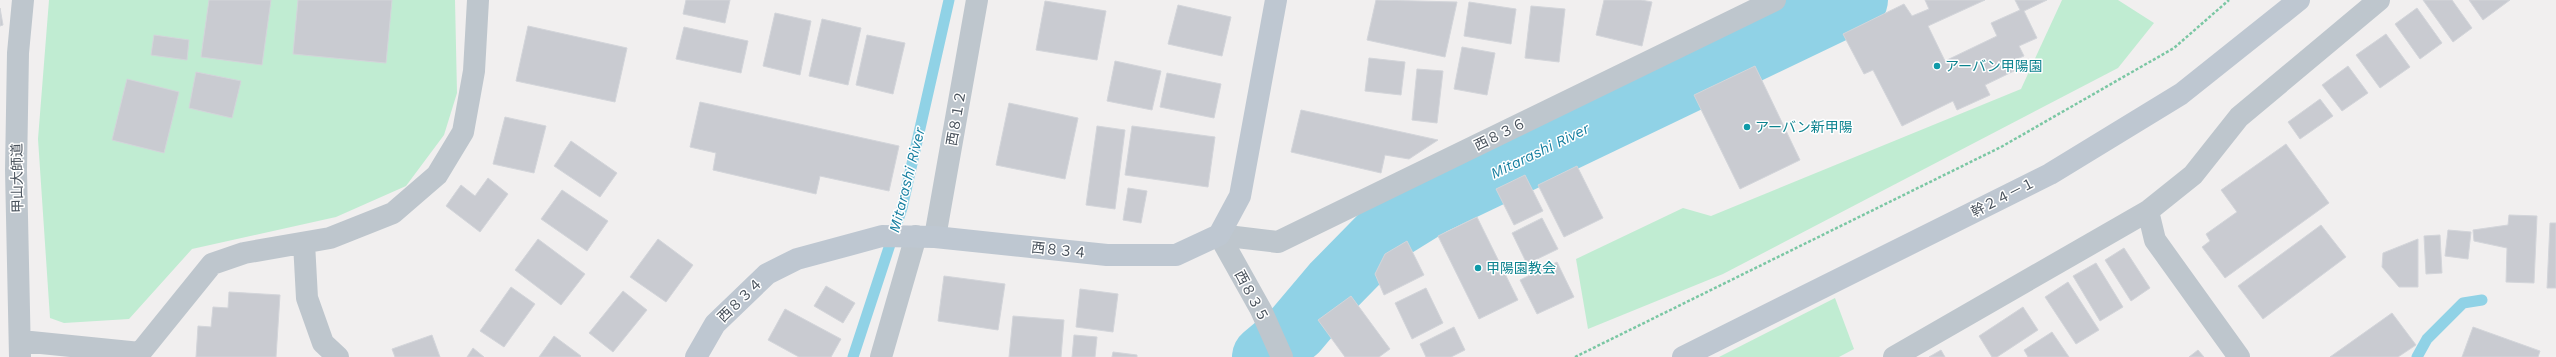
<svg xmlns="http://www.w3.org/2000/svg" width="2556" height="357" font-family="'Work Sans','Noto Sans JP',sans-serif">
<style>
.green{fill:#c0ecd2}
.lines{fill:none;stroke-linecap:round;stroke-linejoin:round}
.stream{stroke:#90d2e6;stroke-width:11}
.river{stroke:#90d2e6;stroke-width:64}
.building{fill:#c9cbd1;stroke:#d3d5da}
.path{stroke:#7bc7a4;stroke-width:2.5;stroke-dasharray:3 2;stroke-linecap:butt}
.street{stroke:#bec6cd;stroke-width:22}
.secondary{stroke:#bec7d1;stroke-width:22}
.culture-dot{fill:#0f9aa8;stroke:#fff;stroke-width:1.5}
.labels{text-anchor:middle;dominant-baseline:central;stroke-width:3;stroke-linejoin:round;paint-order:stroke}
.culture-label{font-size:14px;fill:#0d838f;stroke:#fff;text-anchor:start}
.street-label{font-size:14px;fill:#48515b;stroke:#fff}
.water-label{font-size:15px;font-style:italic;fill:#167fa0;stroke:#fff}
</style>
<rect width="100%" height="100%" fill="#f1efef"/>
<!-- green -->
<path class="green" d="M49,0H455L457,93L444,135L406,186L336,217L192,249L129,319L64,323L50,318L38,139Z
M2062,0H2118L2154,23L2118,68L1723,274L1588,329L1576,259L1683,208L1711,216L2021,89Z
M1835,298L1854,349L1839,357H1719Z"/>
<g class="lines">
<!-- stream -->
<path class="stream" d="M853,357L902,208L949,0
M2417,357L2427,339L2463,303L2482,300"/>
<!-- river -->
<path class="river" d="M1264,357L1296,330L1334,285L1388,230L1430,204L1856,0"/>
</g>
<!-- building -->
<path class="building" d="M209,0H271L262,65L201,57Z
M298,0H392L386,63L293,54Z
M686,0H730L725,23L683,14Z
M1376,0L1457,2L1445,57L1367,40Z
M1604,0H1641L1652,2L1642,46L1596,35Z
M1925,0H1985L1928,26L1945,61L1997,36L1991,23L2020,10L2015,0H2047L2024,11L2037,38L2019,46L2024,56L2012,61L2016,70L1985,85L1990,95L1957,110L1953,101L1902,126L1873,70L1864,74L1843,34L1904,4L1912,16L1929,9Z
M2423,0H2452L2472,28L2453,42Z
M2469,0H2510L2483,20Z
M1045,1L1106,11L1097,60L1036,50Z
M1469,2L1516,9L1511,44L1464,36Z
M1178,5L1231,17L1222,56L1168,44Z
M1531,6L1565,9L1559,62L1525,58Z
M0,8L3,25L0,26Z
M2417,8L2442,43L2420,59L2395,24Z
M775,13L811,21L800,75L763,66Z
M822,19L861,28L848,85L809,76Z
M528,26L627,48L615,102L516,81Z
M684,27L748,41L741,73L676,59Z
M2386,34L2410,67L2380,88L2356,55Z
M154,35L189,40L187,60L151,55Z
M867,35L905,43L893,94L856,85Z
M1462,47L1495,53L1487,95L1454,89Z
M1369,58L1405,62L1401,95L1365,91Z
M1115,61L1161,71L1152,110L1107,101Z
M1755,66L1800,160L1740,189L1694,95Z
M2348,66L2368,93L2342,111L2322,85Z
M1417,69L1443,71L1437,123L1412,120Z
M196,72L241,81L232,118L189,108Z
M1167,73L1221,84L1214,118L1160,107Z
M127,79L179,92L164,153L112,140Z
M2320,99L2333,116L2300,139L2288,122Z
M700,102L899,146L889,191L820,176L816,194L713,170L716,153L690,147Z
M1009,103L1078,118L1065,179L996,165Z
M1301,110L1438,140L1409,159L1385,155L1381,173L1291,152Z
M505,117L546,126L534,173L493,164Z
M1097,126L1125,130L1115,209L1086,205Z
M1132,126L1215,137L1208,187L1125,175Z
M571,141L617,173L600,197L554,166Z
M2286,144L2329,203L2225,278L2202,247L2210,241L2206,234L2237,212L2221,190Z
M1577,166L1603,218L1564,237L1538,185Z
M1525,175L1543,211L1514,225L1496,189Z
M488,178L508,194L480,232L446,206L461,185L475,196Z
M1128,188L1147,191L1141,223L1123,220Z
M562,190L608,221L587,251L541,219Z
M2509,215L2537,216L2534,283L2506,282L2507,248L2474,241L2473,230L2508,225Z
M1477,217L1518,300L1479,319L1438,236Z
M1542,218L1558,249L1527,264L1512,233Z
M2550,223H2556V288H2547Z
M2321,225L2346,257L2263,319L2238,286Z
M2448,230L2471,232L2468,259L2445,256Z
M2440,235L2442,273L2426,274L2424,236Z
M538,239L585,274L561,305L515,270Z
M658,239L693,265L666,302L630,277Z
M2418,239V287H2399L2382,267L2383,253Z
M1407,241L1424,275L1384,295L1375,274L1385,254Z
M2124,248L2150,288L2131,301L2105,260Z
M1557,262L1574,297L1537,314L1520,280Z
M2096,263L2123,307L2100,321L2073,276Z
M944,276L1005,284L998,330L938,321Z
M2068,282L2099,330L2076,344L2045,297Z
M826,286L855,303L843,323L814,306Z
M511,287L535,304L504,347L480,331Z
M1426,288L1443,323L1412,339L1395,303Z
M1080,289L1118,294L1113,332L1076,327Z
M623,291L647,310L613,352L589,333Z
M229,292L280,295L276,357H196L198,326L211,327L213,307L228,308Z
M1351,296L1390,349L1379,357H1345L1318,320Z
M2023,307L2038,330L1997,357H1992L1979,336Z
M785,309L841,339L831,357H799L768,340Z
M2392,313L2416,345L2398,357H2330Z
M1013,316L1064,320L1061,357H1009Z
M1454,327L1465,350L1451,357H1426L1420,344Z
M2473,327L2540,351L2538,357H2462Z
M2052,332L2069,357H2028L2024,350Z
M432,335L440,357H395L392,349Z
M1074,335L1097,337L1095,357H1072Z
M554,336L581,356L580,357H539Z
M473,348L484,357H467Z
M1941,350L1945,357H1929Z
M2198,350L2204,357H2189Z
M1113,352L1137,355V357H1112Z"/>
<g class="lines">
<!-- path -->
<path class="path" d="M1575,357L2001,147L2174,48L2229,0"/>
<!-- street -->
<path class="street" d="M2148,211L2155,240L2239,357
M1219,235L1278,242L1775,0
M1219,235L1261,310L1282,357
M935,237L977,0
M304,243L307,298L323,343L338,357
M21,341L140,353L212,264L244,253L330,238L393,213L437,175L463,132L474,71L478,0
M20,357L16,170L18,53L23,0
M881,357L916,236
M1894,357L2148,211L2193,175L2239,117L2379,0"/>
<!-- secondary -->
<path class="secondary" d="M696,357L715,324L767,274L797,259L882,236L935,237L1107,255H1176L1219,235L1240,196L1276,0
M1683,357L2050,174L2181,94L2299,0"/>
</g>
<!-- markers -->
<g class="culture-dot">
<circle cx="1937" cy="66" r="4"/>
<circle cx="1747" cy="127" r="4"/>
<circle cx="1478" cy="268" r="4"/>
</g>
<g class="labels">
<!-- culture labels -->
<g class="culture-label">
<text x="1945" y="66">アーバン甲陽園</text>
<text x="1755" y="127">アーバン新甲陽</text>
<text x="1486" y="268">甲陽園教会</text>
</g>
<!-- street labels -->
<g class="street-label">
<text transform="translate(956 118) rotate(-80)">西８１２</text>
<text transform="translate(1500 134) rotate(-26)">西８３６</text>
<text transform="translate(17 178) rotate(-91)">甲山大師道</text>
<text transform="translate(2003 197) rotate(-27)">幹２４－１</text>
<text transform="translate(1059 250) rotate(6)">西８３４</text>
<text transform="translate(1252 296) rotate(62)">西８３５</text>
<text transform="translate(740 300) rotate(-44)">西８３４</text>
</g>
<!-- water labels -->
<g class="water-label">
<text transform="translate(1540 151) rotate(-26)">Mitarashi River</text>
<text transform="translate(907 180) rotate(-76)">Mitarashi River</text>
</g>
</g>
</svg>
